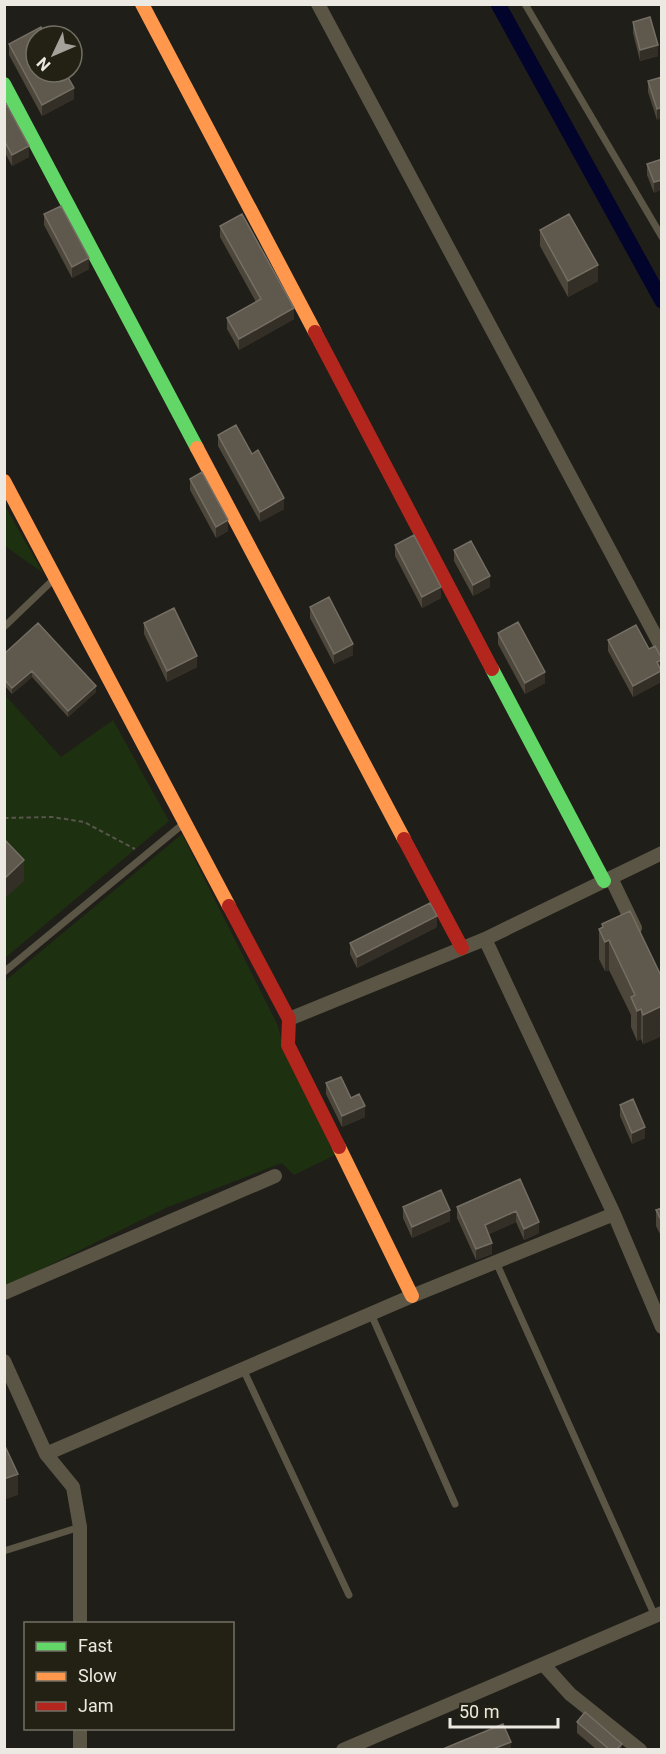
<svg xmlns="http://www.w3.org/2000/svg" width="666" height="1754" font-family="Roboto,sans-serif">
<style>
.green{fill:#1d3010}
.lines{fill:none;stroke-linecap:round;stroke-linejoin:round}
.canal{stroke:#03042b;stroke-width:15}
.path{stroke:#59554c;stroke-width:2;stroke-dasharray:4.5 3;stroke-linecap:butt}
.lane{stroke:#5a5545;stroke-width:7}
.street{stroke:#5a5545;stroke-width:14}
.fast{stroke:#63d668;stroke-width:14}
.slow{stroke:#ff974d;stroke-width:14}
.jam{stroke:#b3261e;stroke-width:14}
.wall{fill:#4d463b}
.shaded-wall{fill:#342f26}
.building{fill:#5e584d;stroke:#746e64;stroke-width:1.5}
</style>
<rect width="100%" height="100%" fill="#201e18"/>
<!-- green -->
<path class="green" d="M4,504L43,573L5,546Z
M4,694L61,757L113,720L169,821L5,958Z
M182,834L278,1026L284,1051L335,1155L294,1175L282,1163L168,1207L5,1287V981Z"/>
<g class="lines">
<!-- canal -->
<path class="canal" d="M498,4L662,301"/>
<!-- path -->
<path class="path" d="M4,818L52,817L84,822L135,849"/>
<!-- lane -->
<path class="lane" d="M525,4L662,237
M4,627L54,579
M4,972L183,824
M496,1262L655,1616
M371,1314L455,1504
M243,1369L349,1595
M4,1551L80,1527"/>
<!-- street -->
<path class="street" d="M318,4L662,648
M611,878L635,928
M485,939L614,1214L662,1327
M289,1019L485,939L662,853
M4,1293L275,1176
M4,1361L46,1454L73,1487L80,1527V1624
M46,1454L412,1296L614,1214
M543,1664L570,1694L640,1750
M80,1750V1728
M343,1750L662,1613"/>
<!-- fast -->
<path class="fast" d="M4,84L197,448
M492,669L604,881"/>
<!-- slow -->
<path class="slow" d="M142,4L315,332
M197,448L404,839
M4,481L229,906
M339,1147L412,1296"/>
<!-- jam -->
<path class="jam" d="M315,332L492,669
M404,839L462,948
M229,906L289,1019L288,1045L339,1147"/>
</g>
<!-- wall -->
<path class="wall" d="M633,22L658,56L640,61L633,33Z
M9,44L74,99L42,116L9,55Z
M662,77L657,120L648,92V81Z
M4,100L29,157L12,166L4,151Z
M662,159L654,193L647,175V164Z
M44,214L89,269L72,278L44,225Z
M220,226L294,319L239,350L227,329V318L256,302L220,237Z
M540,230L598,281L568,297L540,246Z
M218,435L252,454L284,509L260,522L218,446Z
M190,479L228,531L216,538L190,490Z
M395,545L441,598L422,608L395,556Z
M454,550L490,587L473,596L454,561Z
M310,607L353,655L334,664L310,618Z
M144,623L197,667L167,682L144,634Z
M498,633L545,683L525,694L498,644Z
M608,640L649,649L661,682L633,697L608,651Z
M4,654L96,692L68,717L32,677L12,694L4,685Z
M602,924L662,978V1036L643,1044L641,1039L637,1041L631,1027V1015L609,970L605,971L599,959V929L602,928Z
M437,927L357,968L350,954V943Z
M326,1083L351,1098L365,1117L342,1127L326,1094Z
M620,1105L645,1138L632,1144L620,1116Z
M520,1179L539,1233L524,1240L516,1222L489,1234L492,1254L476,1260L457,1218V1207Z
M403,1207L450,1221L412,1238L403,1218Z
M662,1208V1238L656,1226V1210Z
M577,1722L622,1749H596L577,1733Z"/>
<!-- shaded-wall -->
<path class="shaded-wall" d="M658,45V56L640,61V50Z
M74,88V99L42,116V105Z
M662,107V118L657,120V109Z
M29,146V157L12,166V155Z
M662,180V190L654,193V182Z
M89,258V269L72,278V267Z
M598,265V281L568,297V281Z
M294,308V319L239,350V339Z
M284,498V509L260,522V512Z
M228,520V531L216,538V527Z
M490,576V587L473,596V585Z
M441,587V598L422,608V597Z
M353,644V655L334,664V654Z
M197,656V667L167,682V671Z
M662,660L661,682L633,697V686L657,662Z
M32,671V677L12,694V688Z
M545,672V683L525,694V683Z
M96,686V692L68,717V711Z
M24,860V881L4,899V879Z
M437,916V927L357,968V957Z
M609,940V970L605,971V942Z
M662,1006V1036L643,1044V1015Z
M641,1009V1039L637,1041V1011Z
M365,1106V1117L342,1127V1116Z
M645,1127V1138L632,1144V1133Z
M450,1210V1221L412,1238V1227Z
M516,1211V1222L485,1236V1225Z
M539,1222V1233L524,1240V1229Z
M492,1243V1254L476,1260V1249Z
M18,1474V1495L4,1500V1479Z
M511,1742V1749H493Z
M622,1744V1749H617Z"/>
<!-- building -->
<path class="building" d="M650,17L658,45L640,50L633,22Z
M41,27L46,36H36V72H65L74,88L42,105L9,44Z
M662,77V107L657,109L648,81Z
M4,100L29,146L12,155L4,140Z
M662,159V180L654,182L647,164Z
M61,206L89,258L72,267L44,214Z
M242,214L294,308L239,339L227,318L261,299L220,226Z
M569,214L598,265L568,281L540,230Z
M236,425L252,454L258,450L284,498L260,512L218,435Z
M202,472L228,520L216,527L190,479Z
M414,535L441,587L422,597L395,545Z
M471,541L490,576L473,585L454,550Z
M329,597L353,644L334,654L310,607Z
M174,608L197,656L167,671L144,623Z
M518,622L545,672L525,683L498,633Z
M38,623L96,686L68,711L32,671L12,688L4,679V654Z
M636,625L649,649L655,646L662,659V660L657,662L661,671L633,686L608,640Z
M4,839L24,860L4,879Z
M430,903L437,916L357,957L350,943Z
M630,911L662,978V1006L643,1015L641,1009L637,1011L631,997L635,995L609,940L605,942L599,929L603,927L602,924Z
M341,1077L351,1098L359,1094L365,1106L342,1116L326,1083Z
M633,1099L645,1127L632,1133L620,1105Z
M520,1179L539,1222L524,1229L516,1211L485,1225L492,1243L476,1249L457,1207Z
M441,1190L450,1210L412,1227L403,1207Z
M662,1208V1222L656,1210Z
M4,1444L18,1474L4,1479Z
M585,1712L622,1744L617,1749H609L577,1722Z
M503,1724L511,1742L493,1749H443Z"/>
<!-- border -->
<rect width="666" height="1754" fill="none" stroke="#ebe9e1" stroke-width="12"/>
<!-- legend -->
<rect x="24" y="1622" width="210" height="108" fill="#232014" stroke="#737066" stroke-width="1.5"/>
<rect x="36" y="1642" width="30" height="9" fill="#63d668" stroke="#737066" stroke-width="1.5"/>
<text x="78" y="1652" font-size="18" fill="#ebe9e1">Fast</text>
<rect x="36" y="1672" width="30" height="9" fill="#ff974d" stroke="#737066" stroke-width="1.5"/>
<text x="78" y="1682" font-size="18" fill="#ebe9e1">Slow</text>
<rect x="36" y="1702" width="30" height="9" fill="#b3261e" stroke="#737066" stroke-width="1.5"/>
<text x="78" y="1712" font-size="18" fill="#ebe9e1">Jam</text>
<!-- north arrow -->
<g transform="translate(54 54) rotate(226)"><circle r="28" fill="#232014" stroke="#737066" stroke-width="1.5"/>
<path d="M0-4.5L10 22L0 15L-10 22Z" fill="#a4a29b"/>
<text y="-9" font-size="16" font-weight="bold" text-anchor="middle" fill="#ebe9e1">N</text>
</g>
<!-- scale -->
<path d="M450 1718v9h108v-9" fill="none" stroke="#ebe9e1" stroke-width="3"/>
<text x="459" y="1718" font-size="18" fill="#ebe9e1" stroke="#232014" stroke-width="4.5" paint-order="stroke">50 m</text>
</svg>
